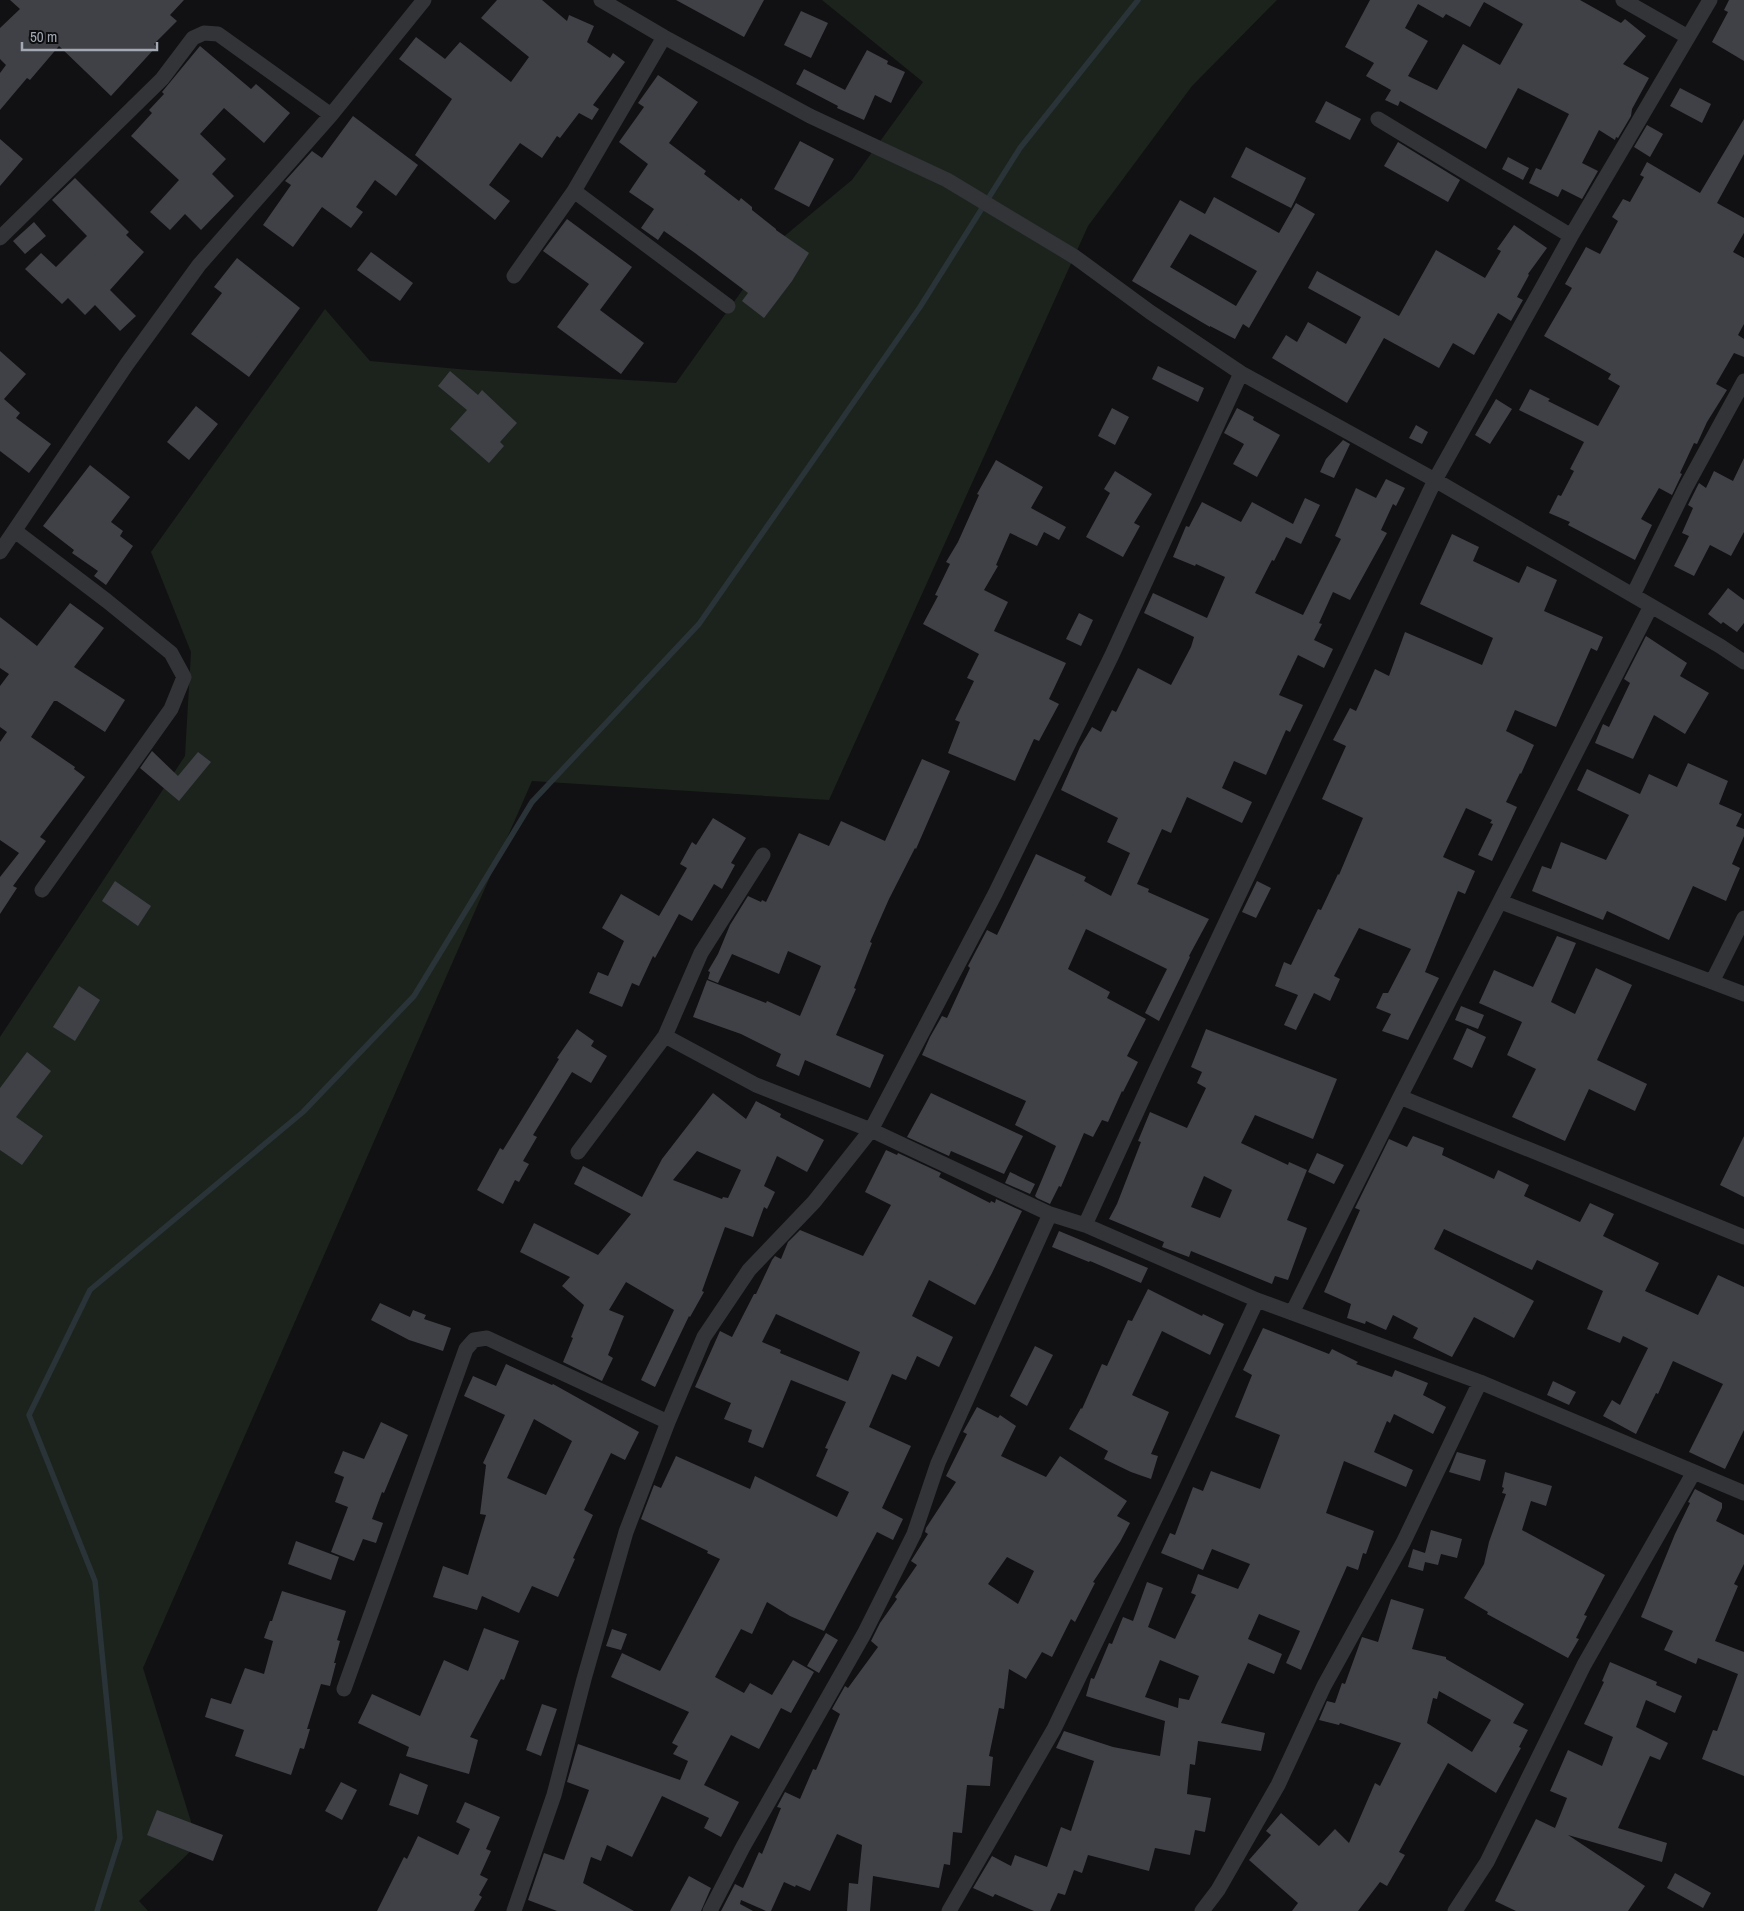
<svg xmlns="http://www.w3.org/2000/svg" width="1744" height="1911" font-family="'Archivo Narrow',sans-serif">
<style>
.green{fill:#1c231c}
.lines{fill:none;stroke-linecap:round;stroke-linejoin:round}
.stream{stroke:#2a3338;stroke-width:5.5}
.building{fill:#404146;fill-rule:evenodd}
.minor{stroke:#323438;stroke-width:15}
</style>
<rect width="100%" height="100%" fill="#111113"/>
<!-- green -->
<path class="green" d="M822,0H1277L1192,86L1088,226L829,800L532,781L143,1668L198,1844L139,1901L148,1911H0V1037L185,756L191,652L151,552L325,309L370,361L469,370L676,383L776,243L852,180L923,82Z"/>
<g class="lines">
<!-- stream -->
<path class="stream" d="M97,1911L120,1838L95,1581L29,1415L90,1290L303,1112L414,996L532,802L699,624L920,307L1020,148L1138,0"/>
</g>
<!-- building -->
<path class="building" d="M10,0H184L170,15L177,21L154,44L156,47L111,96L59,46L30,80L27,78L0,110V73L6,65L0,59V28L20,9Z
M497,0H542L567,21L569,15L594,26L587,42L610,58L613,53L625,62L593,105L599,109L592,120L579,113L560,138L557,136L542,158L520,143L489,185L510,201L495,220L415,155L452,99L399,59L416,37L445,59L460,42L511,82L529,57L481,18Z
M676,0H764L744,37Z
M1370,0H1580L1621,23L1625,19L1646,36L1623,64L1649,78L1632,109L1631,116L1618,138L1616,137L1615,140L1599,130L1582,163L1598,171L1582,199L1562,189L1558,197L1529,183L1536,168L1541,170L1569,114L1518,88L1486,149L1400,101L1398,106L1385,100L1391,90L1366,76L1374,63L1345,47ZM1484,2L1523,24L1500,65L1463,44L1437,90L1408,76L1428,41L1405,28L1418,4L1443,18L1446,14L1470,27Z
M1729,0H1744V61L1712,42L1728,12L1724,10Z
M801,11L828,23L811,58L784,45Z
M200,46L251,89L256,84L290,113L264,143L224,108L200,134L226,159L212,174L234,196L201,230L185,214L170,230L150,212L179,180L131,136L152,113L149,110L164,94L162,92Z
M867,50L888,61L887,64L905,72L891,103L875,95L864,120L837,108L838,106L796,84L804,69L845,90Z
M658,75L698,102L669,143L706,171L704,174L739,201L741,198L752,207V210L776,229V230L809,253L792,281L764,318L742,301L748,293L695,253L664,231L658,240L641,228L654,209L629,192L648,164L619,142L644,107L638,103Z
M1680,88L1711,104L1702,123L1670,106Z
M1326,101L1361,119L1350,140L1315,122Z
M353,116L418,165L396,196L375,180L356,207L363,212L351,228L322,207L293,247L263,225L291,185L285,181L312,151L322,158Z
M1744,119V154L1717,203L1744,218V233L1733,252L1744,258V324L1738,335L1744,339V357L1734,353L1716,384L1727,390L1707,422L1697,444L1694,443L1680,473L1682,474L1672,495L1659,488L1641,519L1652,525L1635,560L1568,525L1570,522L1549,513L1558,495L1561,496L1574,471L1570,469L1584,442L1519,410L1530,389L1550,399L1548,401L1598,426L1620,386L1608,379L1611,374L1544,336L1572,288L1565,284L1586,247L1600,254L1618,221L1612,217L1623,199L1630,202L1644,177L1640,175L1647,162L1700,193Z
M1647,125L1663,134L1650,157L1634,147Z
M0,139L23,159L0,186Z
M800,141L834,159L809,207L774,189Z
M1398,142L1460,180L1448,202L1384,166Z
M1246,147L1306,178L1291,208L1231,177Z
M1508,157L1529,168L1523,180L1502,169Z
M75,178L129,232L126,235L144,252L110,290L136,316L120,331L95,305L85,315L68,298L62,304L25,269L41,253L56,267L87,236L52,200Z
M1214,197L1279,233L1296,203L1315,214L1249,328L1243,324L1235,339L1210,326V327L1132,281L1180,200L1205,214ZM1190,234L1257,271L1236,306L1170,267Z
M567,219L632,267L600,310L644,343L621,374L557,327L589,284L543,251Z
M34,222L46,236L25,254L13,241Z
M1514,225L1547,248L1528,274L1529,275L1517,297L1523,300L1511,321L1498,313L1474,355L1453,343L1439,368L1384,338L1347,403L1272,358L1286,335L1297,342L1308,322L1346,344L1361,317L1308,288L1317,271L1399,316L1436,250L1485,278L1501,251L1497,249Z
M371,252L413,283L400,301L357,270Z
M237,258L300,308L249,377L191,334L222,293L214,287Z
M0,351L26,374L4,399L20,413L16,418L51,444L29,473L0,451Z
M1158,366L1204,388L1198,402L1152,379Z
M450,371L478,395L482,390L517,423L500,442L504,446L489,463L450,429L467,410L438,386Z
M1496,399L1512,409L1490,444L1475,435Z
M196,406L218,424L189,460L167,442Z
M1112,408L1129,417L1115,445L1098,436Z
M1237,408L1254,417L1253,420L1280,435L1257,477L1233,464L1244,444L1224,433Z
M1416,425L1428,432L1422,444L1409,438Z
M1343,440L1350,444L1334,478L1320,472L1326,459Z
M1744,458V532L1731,556L1710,545L1694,576L1674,566L1689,536L1682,533L1693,508L1688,505L1699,483L1706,488L1714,471L1733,481Z
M996,460L1043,487L1031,508L1066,527L1059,540L1044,532L1037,546L1010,533L996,565L998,566L984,590L1008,602L994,631L1066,663L1049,699L1059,704L1039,741L1034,739L1015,781L948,753L960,722L955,720L974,681L967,678L979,654L923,624L938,596L935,595L950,564L946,562L958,542L979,495L977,494Z
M90,465L130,497L111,522L123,531L120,536L133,546L106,585L94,576L98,571L72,553L74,550L43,526Z
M1115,471L1152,494L1134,523L1140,526L1123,557L1086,537L1110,493L1104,489Z
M1386,479L1405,488L1396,506L1393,504L1381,530L1387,533L1350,600L1333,592L1319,623L1322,624L1314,640L1333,649L1324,668L1298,655L1279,695L1303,705L1290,732L1286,730L1266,775L1234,761L1222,788L1252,802L1242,823L1187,797L1171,833L1162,829L1137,884L1149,889L1148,892L1209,919L1189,956L1190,957L1181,976L1159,1021L1145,1013L1167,969L1086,929L1068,969L1110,992L1107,998L1146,1019L1127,1056L1138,1062L1123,1092L1122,1091L1108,1122L1102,1120L1093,1137L1084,1133L1061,1187L1059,1186L1050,1204L1037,1198L1035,1196L1056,1146L1015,1125L1026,1101L922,1055L930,1037L942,1016L947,1018L970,968L968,966L987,930L997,935L1036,854L1086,877L1084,881L1111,896L1130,853L1107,842L1118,818L1061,790L1080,747L1092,727L1101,732L1112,710L1116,712L1138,668L1171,685L1191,647L1194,637L1144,613L1153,593L1207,618L1225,577L1196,564L1195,566L1173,557L1186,526L1189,527L1202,502L1241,522L1252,502L1293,524L1305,498L1320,505L1301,544L1286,537L1274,561L1272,560L1255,593L1303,615L1341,539L1335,536L1356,488L1376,498Z
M1452,534L1479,547L1473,561L1519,583L1527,566L1557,580L1544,611L1603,637L1597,651L1591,648L1556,727L1515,710L1506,731L1534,745L1521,774L1520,773L1506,802L1517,807L1492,861L1478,855L1493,824L1490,823L1492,820L1466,808L1443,857L1475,871L1465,894L1458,891L1425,972L1439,978L1408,1040L1382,1031L1391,1014L1376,1008L1383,993H1388L1411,949L1359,928L1334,976L1340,979L1330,1001L1314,993L1296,1030L1284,1025L1298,995L1275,986L1284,962L1291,965L1318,909L1321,910L1338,874L1339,875L1363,818L1322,799L1346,746L1333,740L1350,708L1356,711L1375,669L1389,676L1405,632L1482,665L1493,638L1420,604Z
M1728,588L1744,600V623L1737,632L1723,622L1721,624L1708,614Z
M70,603L104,628L74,667L125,700L105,732L57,701H54L31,737L75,767L74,769L85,777L40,837L46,841L13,886L17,888L0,914V877L19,853L0,840V742L7,732L0,727V686L9,674L0,668V617L37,646Z
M1079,613L1093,620L1081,646L1066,639Z
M1646,636L1687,663L1680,676L1709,693L1685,734L1654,715L1633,759L1595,743L1603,724L1609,727L1630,683L1624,679Z
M152,751L178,776L198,752L211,762L179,801L140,768Z
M922,759L950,771L916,849L915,848L889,899L870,942L872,943L854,988L856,989L836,1035L884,1055L870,1088L805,1060L799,1076L776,1066L781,1054L741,1034L693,1017L707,980L766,1003L767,1001L800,1016L821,966L788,951L779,974L732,954L718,983L708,979L710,972L708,971L718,954L730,925L748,896L761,902L762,900L766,902L799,833L829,846L841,821L885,841Z
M1688,763L1728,781L1719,804L1742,814L1736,826L1744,829V836L1732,864L1740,868L1726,901L1693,886L1669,940L1607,911L1603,920L1532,891L1542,866L1551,869L1561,842L1606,860L1629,815L1577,790L1587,769L1640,794L1649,774L1677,787Z
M713,818L746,838L731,863L735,865L722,889L714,884L692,921L679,914L655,958L653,956L639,986L632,983L622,1007L589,993L598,972L608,976L624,941L602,928L621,894L659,916L687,868L680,864L692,842L696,845Z
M115,881L151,906L138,926L102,901Z
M1257,881L1271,888L1256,918L1242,912Z
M1557,936L1576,943L1551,1002L1575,1014L1596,968L1632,985L1597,1060L1647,1084L1635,1111L1589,1089L1565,1141L1512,1117L1536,1069L1507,1055L1522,1022L1479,1003L1494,970L1533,987Z
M79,986L100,1000L75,1041L53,1027Z
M1461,1006L1484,1015L1478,1029L1455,1020Z
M1467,1028L1486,1037L1472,1068L1453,1059Z
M577,1029L594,1041L591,1046L607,1056L591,1083L572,1072L533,1135L537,1137L523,1161L529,1164L519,1182L515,1180L503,1204L477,1190L500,1148L503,1150L559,1059L557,1058Z
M1206,1029L1337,1079L1313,1139L1255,1115L1241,1143L1288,1165L1289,1162L1307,1170L1287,1220L1307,1228L1288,1280L1275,1276L1272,1284L1191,1251L1189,1257L1162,1247L1164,1242L1109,1219L1117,1204L1141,1142L1138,1141L1150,1112L1187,1128L1206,1088L1197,1083L1202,1072L1191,1067ZM1204,1176L1232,1190L1220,1218L1191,1207Z
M27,1052L51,1071L16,1117L43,1136L22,1165L0,1150V1088Z
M713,1093L746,1119L756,1101L781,1114L780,1117L824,1140L807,1172L777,1156L764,1186L775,1192L767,1209L764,1207L753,1237L725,1227L702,1291L704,1292L690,1317L689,1316L655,1387L641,1380L674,1310L626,1282L609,1310L624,1316L608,1355L613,1358L602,1381L563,1362L573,1338L571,1337L584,1305L562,1286L570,1277L520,1252L534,1223L598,1255L631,1214L574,1184L583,1166L642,1197L662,1159ZM697,1151L741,1170L728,1198L723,1197L722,1199L673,1180Z
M931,1093L1023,1136L1004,1174L951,1151L949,1156L907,1137Z
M1413,1136L1444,1148L1442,1155L1494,1179L1498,1170L1529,1185L1524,1196L1580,1222L1590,1203L1614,1214L1603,1236L1659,1263L1645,1291L1698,1315L1718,1275L1744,1287V1430L1725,1469L1689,1452L1723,1384L1673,1361L1658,1394L1656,1393L1636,1434L1603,1416L1612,1400L1620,1405L1648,1348L1623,1336L1620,1343L1587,1329L1603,1291L1537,1260L1532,1270L1444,1229L1434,1249L1534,1301L1514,1338L1474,1317L1452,1357L1413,1338L1418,1328L1393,1315L1386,1330L1366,1321L1365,1324L1347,1318L1351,1304L1324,1292L1360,1210L1355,1208L1389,1139L1407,1147Z
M1744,1136V1197L1720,1185Z
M886,1150L897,1155L898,1153L941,1173L939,1177L990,1203L991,1201L995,1203L996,1199L1022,1211L992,1273L975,1305L929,1280L912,1316L953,1337L939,1367L917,1356L906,1380L892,1374L869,1427L911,1446L882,1508L903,1519L893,1540L877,1532L824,1631L790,1616L767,1602L752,1634L741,1629L715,1677L744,1693L750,1683L772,1695L793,1660L814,1672L791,1713L781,1708L759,1749L731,1735L704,1785L739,1802L721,1837L704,1828L709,1818L662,1796L632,1857L607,1845L601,1861L591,1857L583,1883L634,1911H557L528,1900L544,1853L564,1860L589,1790L567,1782L578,1744L680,1780L688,1761L673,1754L678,1746L672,1743L689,1712L611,1677L622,1653L660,1671L720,1559L707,1553L708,1551L641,1519L654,1485L661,1488L676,1456L750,1489L755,1476L837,1517L849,1492L816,1476L828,1449L825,1448L846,1402L791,1380L763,1448L748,1442L752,1430L724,1419L731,1403L695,1387L720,1331L732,1337L754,1294H756L772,1260L775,1256L781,1259L788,1242L800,1230L863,1256L891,1205L865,1192ZM776,1314L860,1352L848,1381L780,1353L781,1350L762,1342Z
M1317,1153L1344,1165L1334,1184L1308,1172Z
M1010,1172L1035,1184L1030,1194L1005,1183Z
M1059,1231L1148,1268L1141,1283L1090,1261L1089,1262L1052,1247Z
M1148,1289L1202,1316L1203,1314L1224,1324L1210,1355L1162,1331L1132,1395L1169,1412L1151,1454L1158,1456L1151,1479L1131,1472L1104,1459L1108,1451L1069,1429L1081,1408L1082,1409L1102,1364L1107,1366L1128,1320L1132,1321Z
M380,1303L410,1317L413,1310L426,1315L424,1319L451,1328L443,1351L409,1340L371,1320Z
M1263,1328L1329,1354L1332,1349L1358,1362L1356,1364L1392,1377L1395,1370L1428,1383L1423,1395L1446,1407L1433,1434L1394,1414L1390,1423L1387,1421L1374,1452L1413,1470L1406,1487L1344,1461L1326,1513L1374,1531L1366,1554L1363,1553L1358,1570L1347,1566L1301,1670L1286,1663L1300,1631L1259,1614L1248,1639L1282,1654L1274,1674L1248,1663L1221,1723L1265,1733L1261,1751L1198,1741L1195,1765L1190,1764L1187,1794L1211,1798L1205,1832L1195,1830L1190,1855L1155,1848L1149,1871L1088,1855L1082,1873L1074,1870L1065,1895L1058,1893L1050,1911H1034L995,1894L993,1897L973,1888L992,1856L1011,1866L1015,1855L1047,1867L1061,1827L1071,1831L1094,1761L1056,1748L1064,1731L1113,1747L1160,1756L1165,1721L1086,1696L1091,1678L1094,1679L1109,1643L1112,1644L1123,1617L1133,1621L1147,1582L1163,1588L1148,1627L1175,1639L1196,1595L1191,1593L1198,1574L1238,1589L1250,1564L1212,1549L1203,1570L1161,1553L1170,1533L1175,1535L1193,1487L1203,1491L1211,1471L1260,1489L1280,1435L1235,1417L1252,1375L1243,1370ZM1160,1660L1199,1676L1189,1700L1179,1698L1178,1708L1145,1697Z
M1035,1346L1053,1355L1027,1406L1010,1396Z
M506,1364L552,1385L553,1384L639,1432L625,1460L611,1453L584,1510L593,1515L573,1558L575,1559L558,1597L532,1586L519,1613L482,1596L477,1610L433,1597L443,1566L468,1575L486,1515L480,1514L486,1465L483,1463L505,1415L464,1396L473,1376L496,1386ZM534,1419L572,1441L546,1495L507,1478Z
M1553,1381L1576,1392L1569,1405L1547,1395Z
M977,1407L998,1418L1000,1415L1016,1426L1001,1456L1046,1477L1060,1456L1127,1501L1117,1516L1130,1523L1120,1542L1093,1582L1095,1583L1075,1622L1071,1619L1052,1657L1042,1652L1026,1679L1009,1669L1004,1709L999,1708L989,1756L993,1757L990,1786L967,1785L962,1833L953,1832L950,1865L944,1864L939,1888L873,1876L870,1911H847L849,1883L858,1884L862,1845L837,1834L810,1891L796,1885L795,1887L784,1882L771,1911H766L741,1900L740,1904L753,1911H721L735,1884L743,1888L759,1852L762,1854L781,1808L777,1807L785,1792L800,1799L813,1769L816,1770L840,1714L832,1709L845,1686L848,1688L878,1647L871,1641L880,1623L897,1599L895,1597L917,1565L911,1561L928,1534L925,1532L926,1528L956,1482L946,1476L967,1434L963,1432ZM1007,1557L1034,1571L1018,1604L988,1584Z
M381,1422L408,1435L384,1493L382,1492L372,1519L383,1523L376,1543L363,1539L354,1561L331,1552L348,1507L335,1502L344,1477L334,1473L343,1451L364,1459Z
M1457,1452L1486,1460L1480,1481L1449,1472Z
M1505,1472L1552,1486L1546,1506L1531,1501L1522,1530L1605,1575L1584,1615L1587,1616L1576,1638L1579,1639L1568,1658L1487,1614L1488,1612L1464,1598L1484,1564L1489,1542L1506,1494L1502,1493L1504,1488L1502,1487Z
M1695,1489L1722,1503V1508L1716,1521L1744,1535V1564L1734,1584L1738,1586L1715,1641L1744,1652V1776L1702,1759L1713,1730L1717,1731L1738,1674L1698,1658L1696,1664L1664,1650L1673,1631L1641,1617L1675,1534L1690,1503L1688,1502Z
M1431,1530L1462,1539L1457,1558L1441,1554L1438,1565L1425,1562L1423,1571L1408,1567L1413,1549L1425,1553Z
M296,1541L339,1557L331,1580L288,1564Z
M282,1591L346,1611L337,1640L340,1641L334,1663H336L330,1686L321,1684L307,1729H310L304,1749L300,1748L291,1775L235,1756L244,1730L205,1717L211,1698L231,1704L245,1668L264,1674L273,1641L264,1638L270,1621H272Z
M1391,1599L1424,1609L1412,1649L1446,1657V1659L1524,1704L1513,1723L1528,1730L1519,1747L1521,1748L1496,1793L1448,1763L1399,1852L1405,1855L1387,1886L1380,1882L1358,1911H1292L1298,1903L1249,1860L1271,1835L1266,1831L1281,1813L1319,1846L1335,1829L1349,1843L1375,1783L1380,1786L1401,1743L1340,1723L1339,1725L1319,1720L1327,1701L1335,1703L1342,1683L1345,1684L1362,1637L1378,1642ZM1439,1691L1491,1720L1472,1752L1427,1723L1433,1698L1437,1699Z
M484,1628L519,1641L504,1680L501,1679L470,1737L478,1740L469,1774L406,1756L409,1747L358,1723L372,1694L420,1716L444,1660L468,1671Z
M612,1629L627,1634L621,1650L606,1646Z
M826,1633L838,1640L819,1673L807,1666Z
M1610,1662L1657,1682L1656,1685L1682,1696L1675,1713L1646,1700L1636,1727L1668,1743L1660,1760L1650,1756L1618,1828L1667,1843L1662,1862L1568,1835L1645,1886L1628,1911H1516L1495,1901L1536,1819L1555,1828L1567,1798L1550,1791L1568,1750L1602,1766L1613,1737L1584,1724L1604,1682L1602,1681Z
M542,1704L557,1709L541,1756L526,1750Z
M400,1773L428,1785L418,1815L389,1805Z
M341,1782L357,1790L342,1820L325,1811Z
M465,1802L500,1817L486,1849L491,1851L480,1875L488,1879L479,1895L482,1897L474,1911H377L404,1857L407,1859L418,1836L458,1855L470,1829L456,1822Z
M157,1810L223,1835L213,1861L147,1835Z
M1675,1873L1711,1893L1703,1908L1667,1888Z
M689,1876L711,1888L701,1911H670Z"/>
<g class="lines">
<!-- minor -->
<path class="minor" d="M601,0L664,37L810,116L947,180L1075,257L1150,312L1241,373L1435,480L1720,646L1744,662
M1623,0L1688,37
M1378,119L1571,236
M574,191L728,306
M0,238L162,79L193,38L204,33L218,34L331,115
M514,276L574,191L664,37
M15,531L107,601L171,653L184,677L171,709L42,890
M0,552L127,364L199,265L331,115L424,0
M1633,595L1686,487L1744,381
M1501,902L1744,994
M1712,982L1744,918
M665,1036L756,1085L871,1130L1050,1214L1085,1225L1257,1300L1480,1382L1744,1493
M1400,1097L1744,1237
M578,1152L665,1036L701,953L763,855
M1085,1225L1156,1070L1435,480L1571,236L1710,0
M1292,1313L1400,1097L1651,606
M344,1689L466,1349L474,1340L487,1338L668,1422
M514,1911L554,1795L584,1679L626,1532L668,1422L704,1337L749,1270L814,1202L871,1130L995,894L1112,655L1241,373
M710,1911L743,1847L864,1634L914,1534L938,1463L1050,1214
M949,1911L1054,1729L1169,1490L1257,1300
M1202,1911L1218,1890L1278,1785L1324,1686L1403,1543L1480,1382
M1455,1911L1487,1862L1584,1665L1694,1472"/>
</g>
<!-- scale -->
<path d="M22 42v8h135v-8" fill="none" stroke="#a3a9b3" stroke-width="2.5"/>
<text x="30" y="42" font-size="15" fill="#a3a9b3" stroke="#0c0d0e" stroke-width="4" paint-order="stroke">50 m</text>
</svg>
